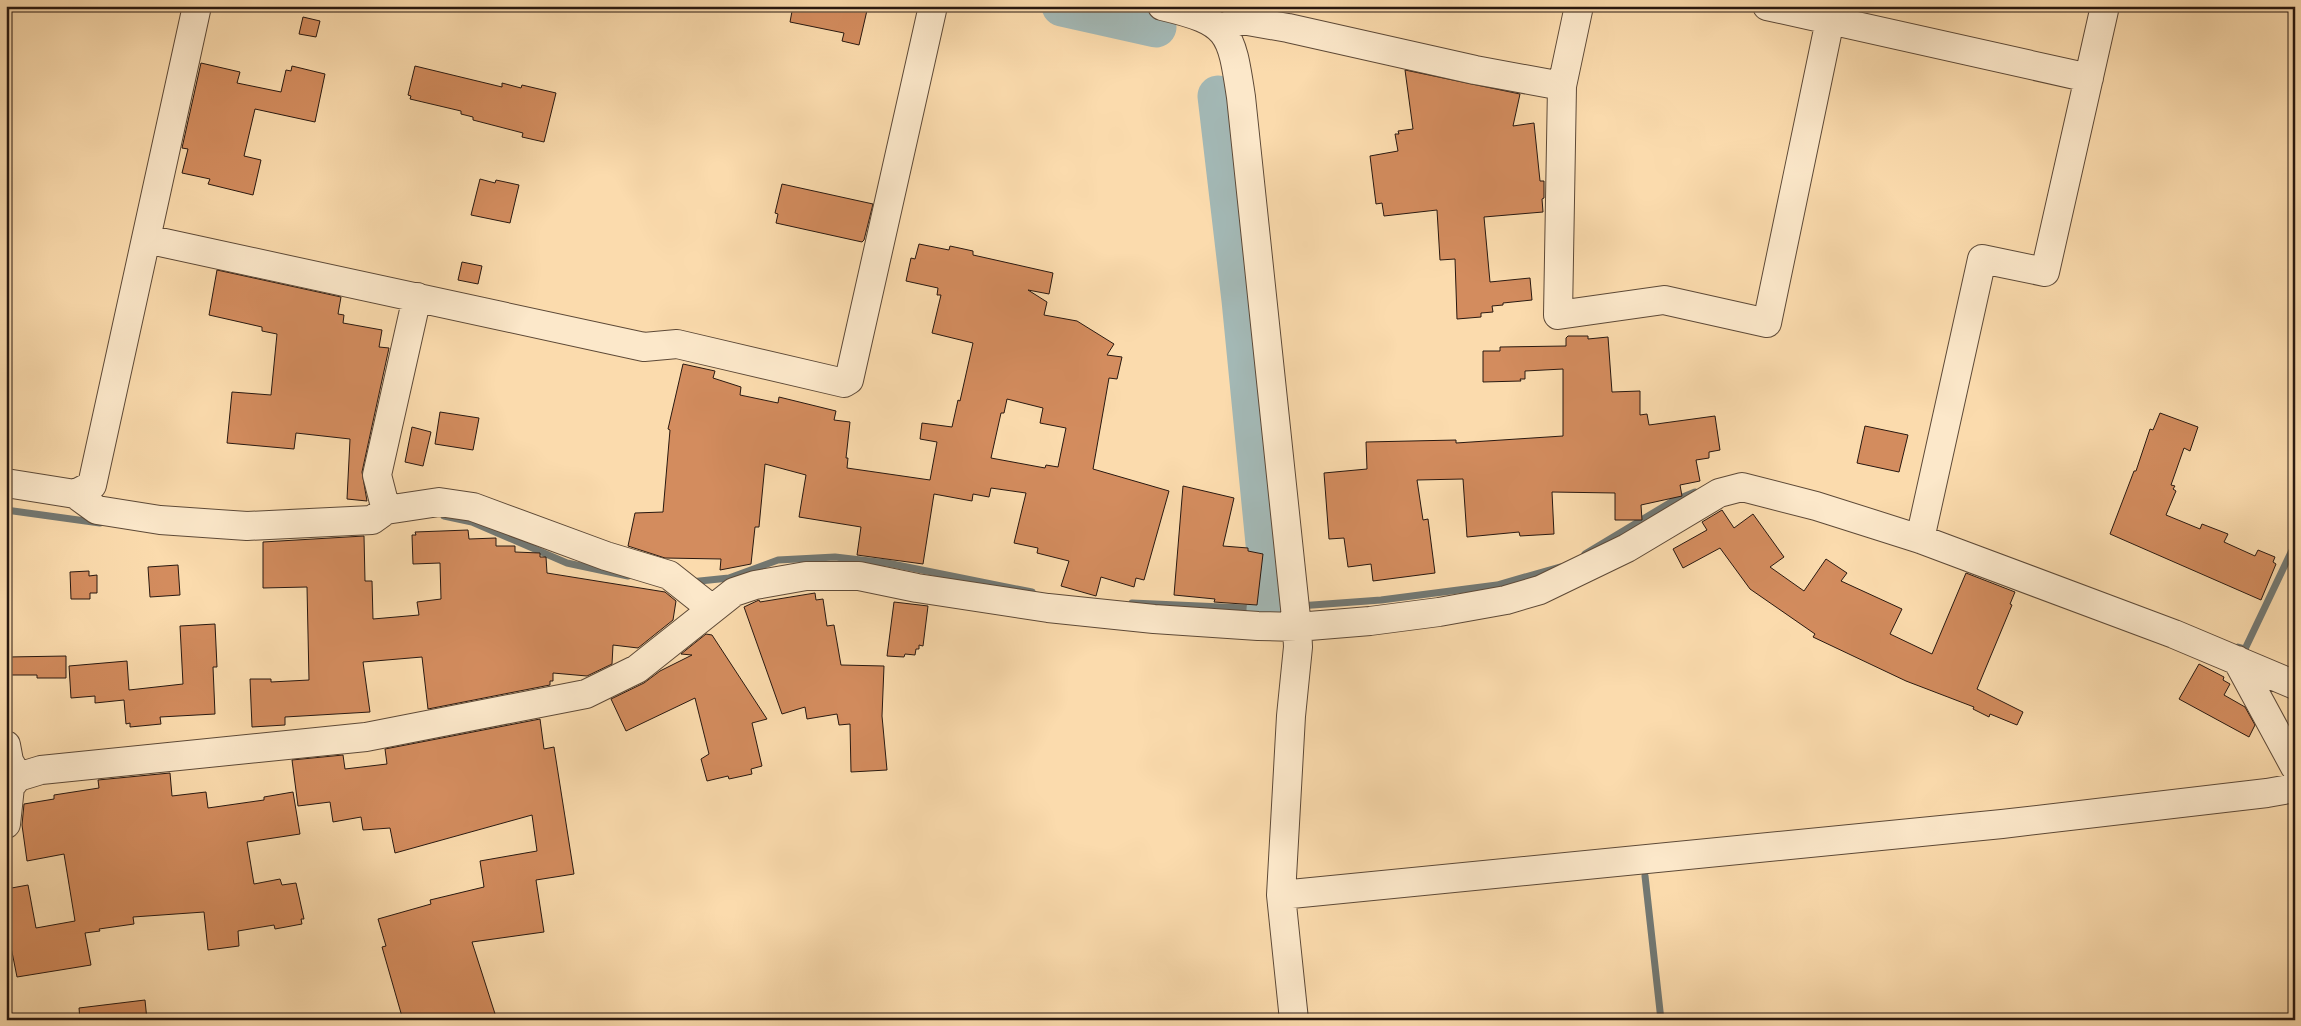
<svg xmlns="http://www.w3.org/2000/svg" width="2301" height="1026" font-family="'Sorts Mill Goudy',serif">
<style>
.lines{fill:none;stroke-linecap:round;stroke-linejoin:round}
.stream{stroke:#727873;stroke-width:7}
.river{stroke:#a3b8b5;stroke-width:41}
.building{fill:#d38c5e;stroke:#281810;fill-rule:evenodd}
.minor-casing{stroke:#5d4937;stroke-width:30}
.minor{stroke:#fce8ca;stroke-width:28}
</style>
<rect width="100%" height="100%" fill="#fbdbad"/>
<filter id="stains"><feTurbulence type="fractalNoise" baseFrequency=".004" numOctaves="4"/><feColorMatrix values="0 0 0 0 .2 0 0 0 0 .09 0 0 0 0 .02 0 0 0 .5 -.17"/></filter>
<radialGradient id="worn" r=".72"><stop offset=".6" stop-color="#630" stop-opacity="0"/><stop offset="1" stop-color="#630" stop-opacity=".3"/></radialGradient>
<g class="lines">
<!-- stream -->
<path class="stream" d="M6,510L100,523
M444,516L472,522L567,563L628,576
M1585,554L1673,501L1695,492
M690,582L729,578L778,560L835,557L887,563L1032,592
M1132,603L1267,609L1289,607
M1299,606L1381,600L1497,585L1560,567
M2238,647L2245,649L2295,544
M1645,876L1661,1020"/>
<!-- river -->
<path class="river" d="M1062,6L1156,27
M1218,96L1242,300L1271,594L1267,609"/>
</g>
<!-- building -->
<path class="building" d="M793,6H868L859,45L842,41L844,33L790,22Z
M303,17L320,21L316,37L299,34Z
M201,63L240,72L237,83L281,92L286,70L291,71L292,66L325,74L315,122L255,109L244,156L261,160L253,195L208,184L210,179L182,173L188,149L182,148Z
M415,66L502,87V83L521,88L522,85L556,93L544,142L522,137L523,133L473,120V117L461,114V111L410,99L411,96L408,95Z
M1405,70L1520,94L1513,126L1534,123L1540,181H1544V198L1542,199L1543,212L1484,217L1490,282L1530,278L1532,300L1503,303V305L1492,306L1493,312L1481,313V317L1457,319L1455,259L1440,260L1437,210L1384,216L1382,203L1376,204L1370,156L1398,151L1395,134H1399L1398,131L1413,129Z
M480,179L495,183L496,180L519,185L510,223L471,215Z
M782,184L873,204L864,240L862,242L776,223L778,214L775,213Z
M919,244L949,250L950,246L973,251V255L982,257L1053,273L1049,294L1028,290L1047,302L1044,315L1077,321L1114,344L1107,355L1122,357L1117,379L1109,378L1093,469L1169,491L1144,580L1136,578L1134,587L1101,577L1096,596L1061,586L1069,561L1037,553L1038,548L1014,543L1026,493L991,488L989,497L973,494L972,501L934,494L923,564L857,555L861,527L799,517L806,475L765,464L759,527H755L751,564L720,570L721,559L665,558L628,546L635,513L663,512L670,430L668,429L683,364L715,371L713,378L741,387L740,395L778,403L779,397L836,411L834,420L850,422L846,458H848L847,468L930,480L937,442L920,439L922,423L952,427L958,400L960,401L973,343L932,333L941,295H937L938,288L906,281L911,258L915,259ZM1007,399L1043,408L1040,423L1066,428L1058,467L1046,465L1045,468L991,458L1001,413H1004Z
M462,262L482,266L478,284L458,280Z
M217,270L341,297L338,314L344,315L343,323L382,330L379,347L389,348L362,472L367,501L347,499L350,439L296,433L294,449L227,443L232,392L271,395L277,334L262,331V327L209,315Z
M1568,336H1588V339L1608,337L1612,392L1640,391V415L1647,414L1649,425L1715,416L1720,450L1709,452V458L1696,460L1700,481L1680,485L1682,496L1641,505L1642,520H1615V493L1552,492L1554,534L1520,536L1519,532L1467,537L1463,479L1417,480L1423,520L1428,519L1435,573L1373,581L1371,564L1348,567L1344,538L1329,539L1324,473L1367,469L1366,442L1456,440V443L1563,436V369L1525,371V379H1520L1521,381L1483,382V351H1500V347L1566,346V338Z
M440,412L479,418L473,450L435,444Z
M2160,413L2198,427L2190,451L2184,448L2171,485L2175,486L2173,489L2176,491L2166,515L2200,529L2202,524L2228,534L2224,542L2255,556L2258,550L2275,557L2273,562L2276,564L2261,600L2110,534L2134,471H2136L2150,429L2153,430Z
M1865,426L1908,435L1899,472L1857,463Z
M412,427L431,432L423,466L405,462Z
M1183,486L1234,498L1223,546L1248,548V551L1263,554L1257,605L1214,602L1215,599L1174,595Z
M1722,510L1734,528L1753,514L1784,557L1770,567L1804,591L1826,559L1847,573L1841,581L1902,609L1890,634L1932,654L1966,573L2015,592L2010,604L2012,605L1977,689L2023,712L2017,725L1990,714L1989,717L1973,709L1974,707L1906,681L1813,637L1815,634L1750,589L1720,548L1683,568L1673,549L1707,530L1702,522Z
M468,530L469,539L496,538V546H515V552L540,553V557H546L547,573L665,592L676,601L673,620L638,648L613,645L612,664L587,676L553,673V681H550V685L428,709L422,657L363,662L370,712L285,717V725L252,727L250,679H271V682L309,680L307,587L263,588V542L364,536L365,581H372L373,619L419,615L417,602L441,599L440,563L413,564L412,535H416L415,532Z
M178,565L180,595L150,597L148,567Z
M89,571V576L97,575V593H90V599H71L70,572Z
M815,593L816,600L823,599L827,626L834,625L841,665L884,666L882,716L887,770L851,772L850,724L839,725L837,714L807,719L805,707L782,714L744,607L759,600L760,602Z
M894,602L928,606L923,646L919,645V649H916L915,655L905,654L904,657L887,656Z
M215,624L217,667H213L215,714L160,717L161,724L130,727V723L126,724L124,700L95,703V696L71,698L69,666L127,661L129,690L183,684L180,626Z
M706,634L712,635L767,719L752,723L762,766L751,769L752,774L729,779L728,776L707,781L701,759L709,754L695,698L626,731L611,699L644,683L660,671L692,655L681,654Z
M66,656V678H37V675H8V657Z
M2199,664L2224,677L2223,680L2230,684L2224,695L2245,707L2255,725L2249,737L2179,699Z
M540,719L544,749L554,747L574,874L536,880L544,932L472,942L497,1020H439L438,1015L421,1020H403L382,947L386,946L378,919L431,904L430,900L484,887L480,861L537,851L532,815L395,853L390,828L363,830L361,817L333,822L330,802L298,806L292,760L343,755L345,769L387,764L385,749Z
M170,773L172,796L206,792L208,808L264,800V797L293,792L300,834L247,842L254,884L280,879L282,885L296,883L304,919H301L302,924L275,929L274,925L238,931L239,946L208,950L204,912L133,917L134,924L99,929L100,931L85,933L91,965L17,977L6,922V889L28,885L36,928L75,921L64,854L27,861L22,825L24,804L54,799V795L99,788L98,780Z
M145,1000L147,1020H80L79,1008Z"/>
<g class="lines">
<!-- minor casing -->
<g class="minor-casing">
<path id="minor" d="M1162,6C1230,22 1231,31 1241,97L1297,627L1298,647L1291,716L1281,895L1294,1020
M1767,6L2089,78
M1221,28L1242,20L1288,28L1475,70L1562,86L1579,6
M1562,86L1558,315L1664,300L1767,323L1830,20
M146,239L644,347L677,344L844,383L849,380L933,6
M6,483L75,494L92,485L197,6
M75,494L97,510L160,520L247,526L372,520L386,510L439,502L473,507L606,556L669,575L712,609
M386,510L377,475L417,297
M1920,539L1982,259L2045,272L2105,6
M2237,660L2295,767
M6,745L9,761L18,777
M6,824L10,787L18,777L41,770L366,737L586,694L637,669L734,592L755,585L806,576H859L917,588L1048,608L1154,619L1258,626L1297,627L1370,621L1439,612L1506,600L1540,590L1627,548L1719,493L1742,487L1816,506L1920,539L2174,634L2295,685
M1281,895L2002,824L2267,793L2295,788"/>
</g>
<!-- minor -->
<use href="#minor" class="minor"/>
</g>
<!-- margin -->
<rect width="2301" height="1026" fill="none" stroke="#fbdbad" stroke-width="25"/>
<rect x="8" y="8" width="2286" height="1011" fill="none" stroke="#281810" stroke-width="2.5"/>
<rect x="12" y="12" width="2276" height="1001" fill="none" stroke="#281810"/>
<rect width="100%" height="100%" filter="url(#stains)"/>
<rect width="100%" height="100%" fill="url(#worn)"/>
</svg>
